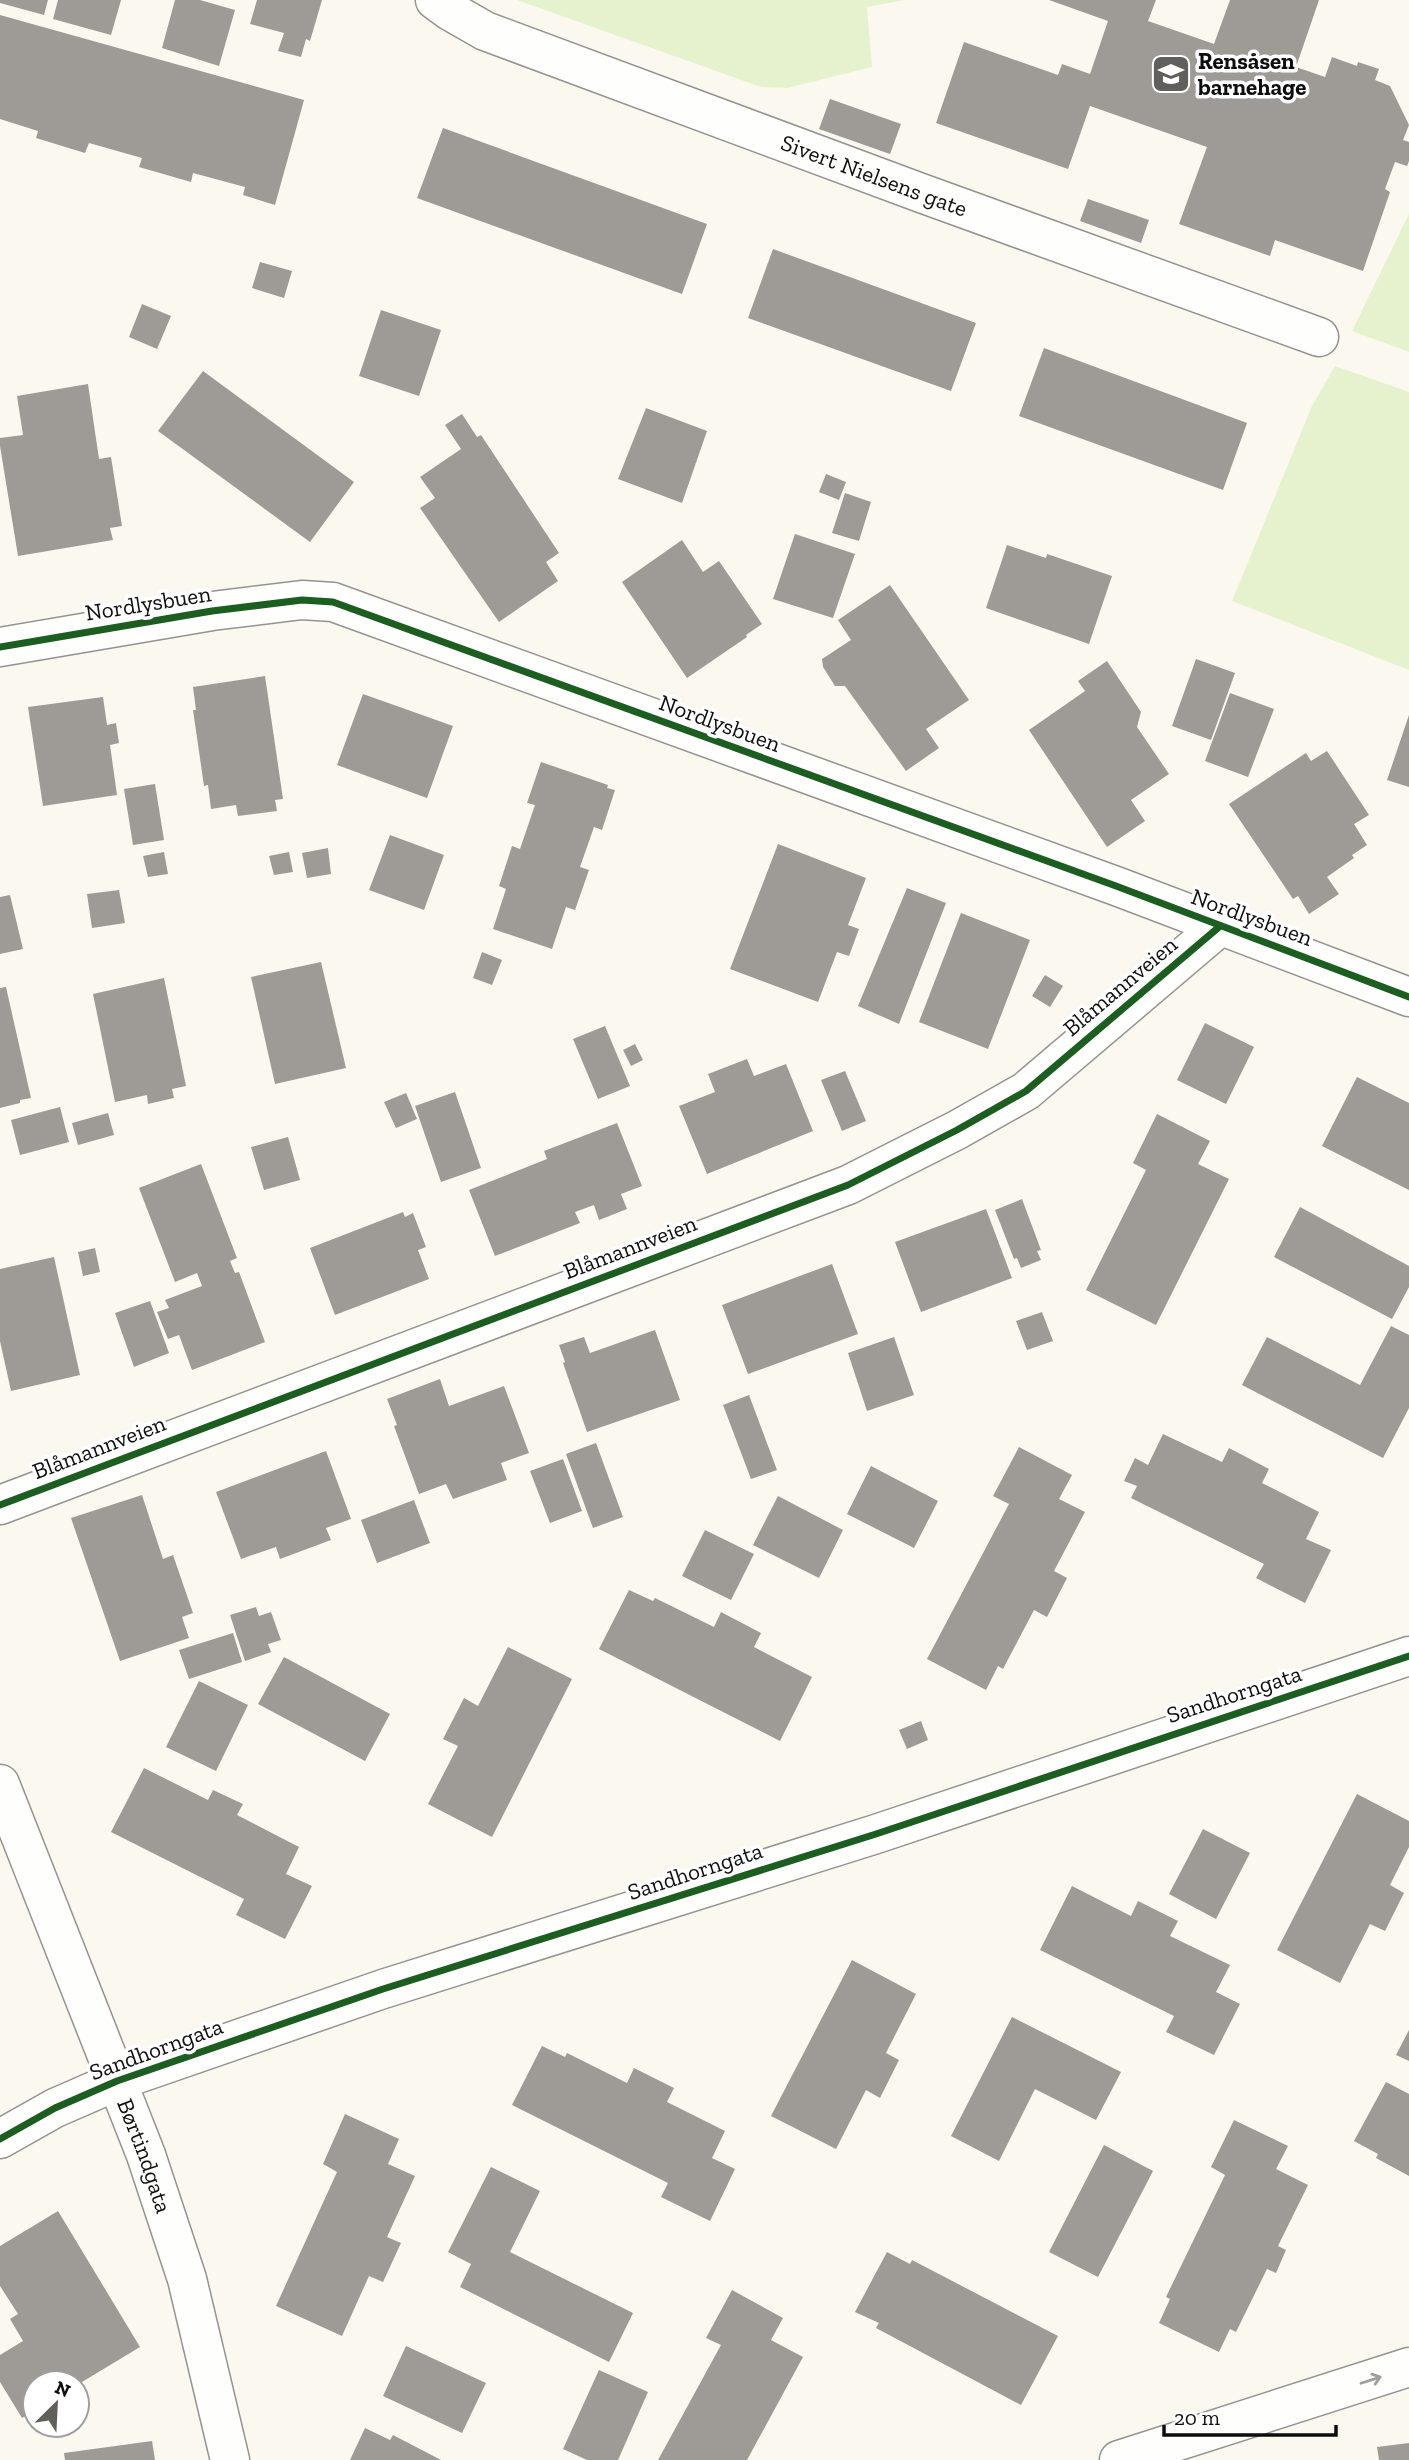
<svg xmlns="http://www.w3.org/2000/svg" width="1409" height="2460" font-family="'Zilla Slab',serif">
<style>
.green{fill:#e6f2ce}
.building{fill:#9e9a96}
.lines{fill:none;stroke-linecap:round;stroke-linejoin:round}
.minor-casing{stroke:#94938f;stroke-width:41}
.minor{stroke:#fefefd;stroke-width:38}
.cycleway-casing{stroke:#fff;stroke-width:11}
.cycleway{stroke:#1b5e20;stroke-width:7}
.oneway{stroke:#9e9e9d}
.labels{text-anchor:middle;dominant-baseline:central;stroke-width:7;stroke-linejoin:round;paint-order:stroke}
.poi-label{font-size:23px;font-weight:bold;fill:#0d0d0d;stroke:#fff;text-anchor:start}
.street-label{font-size:23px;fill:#0d0d0d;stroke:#fff}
</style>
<rect width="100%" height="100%" fill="#fbf8f0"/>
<!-- green -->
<path class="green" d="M517,0H905L867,7L872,67L787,88L761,87Z
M1409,214V352L1352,331Z
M1335,366L1409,392V670L1232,601L1312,406Z"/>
<!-- building -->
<path class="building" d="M0,0H48L44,15L0,3Z
M58,0H121L111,35L53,19Z
M175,0H200L235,10L219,66L162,48Z
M257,0H322L310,41L306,39L301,57L278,51L284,33L250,24Z
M1049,0H1156L1148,21L1214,44L1230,0H1319L1296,67L1325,77L1332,57L1357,66L1358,62L1379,69L1375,80L1390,86L1409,125L1403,140L1409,142V161L1407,166L1395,162L1385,189L1390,192L1363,271L1275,240L1270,256L1179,224L1207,147L1090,106L1068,169L936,123L964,42L1058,75L1062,64L1090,74L1108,21Z
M0,15L304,100L275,205L243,195L245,187L193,173L191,182L139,167L142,158L89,143L85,153L36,138L38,131L0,119Z
M830,99L901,124L890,154L819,129Z
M443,128L707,224L682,294L417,198Z
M1088,199L1149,220L1141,243L1080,221Z
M773,249L976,323L951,391L748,318Z
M260,262L292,271L284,298L252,288Z
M142,304L171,316L157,349L129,337Z
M381,310L441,330L419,396L359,376Z
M1044,348L1247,423L1223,490L1019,416Z
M203,371L354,482L310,542L158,431Z
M88,384L99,459L111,457L122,526L110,528L113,540L18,556L0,446V438L23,435L17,396Z
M646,408L707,431L682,503L618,479Z
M462,414L477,437L481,435L559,553L546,562L558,581L499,622L420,508L435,498L420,477L461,449L445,425Z
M826,474L846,482L839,500L819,492Z
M845,493L871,502L859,541L832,533Z
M795,534L855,554L833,618L773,599Z
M682,540L703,572L719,561L762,624L746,635L747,637L687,678L622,582Z
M1007,545L1046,558L1047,554L1112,576L1089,644L986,608Z
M890,585L969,700L926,729L939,748L906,771L845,686H835L823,667L822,659L851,640L838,620Z
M1196,659L1235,673L1211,740L1172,726Z
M1107,661L1141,712L1137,727L1169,774L1131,800L1145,821L1107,847L1029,730L1085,691L1078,681Z
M265,676L283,799L275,800L277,811L238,816L236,805L211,809L208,785L204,786L193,710H196L193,687Z
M1230,693L1274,709L1248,777L1205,761Z
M363,694L453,726L427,798L337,765Z
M103,697L107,725L116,723L119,743L110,745L117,795L43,806L28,707Z
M1409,715V787L1387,780Z
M1327,751L1369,815L1354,824L1367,845L1352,855L1354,858L1327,877L1339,894L1309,914L1298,896L1293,899L1229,804L1306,753L1311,761Z
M541,762L608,785L607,788L615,790L602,830L594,827L580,867L589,870L575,910L566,907L552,949L493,929L506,889L499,886L512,846L520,849L535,805L527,803Z
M155,784L164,840L133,845L124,789Z
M390,835L444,855L424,910L369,890Z
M778,844L866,878L848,925L859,929L849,956L837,952L818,1002L730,969Z
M328,848L331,874L307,878L302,853Z
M164,852L168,874L148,877L143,856Z
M289,852L293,872L274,875L269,856Z
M907,888L946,903L899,1024L858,1006Z
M119,890L125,923L92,928L87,894Z
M10,895L23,949L0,954V897Z
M961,913L1030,940L988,1049L919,1022Z
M482,952L502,960L492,985L473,978Z
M321,962L346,1068L275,1084L251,977Z
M1045,975L1063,986L1050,1007L1032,996Z
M164,978L186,1086L172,1089L174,1098L148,1104L147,1095L115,1102L93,994Z
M6,987L31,1098L20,1100V1103L0,1108V988Z
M1205,1023L1254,1047L1226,1104L1177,1080Z
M605,1026L630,1086L598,1099L573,1039Z
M635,1044L643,1060L631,1066L623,1050Z
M747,1059L754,1076L786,1064L813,1131L707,1174L679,1106L715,1092L708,1074Z
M845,1071L866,1121L842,1131L821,1080Z
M1357,1077L1409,1103V1190L1322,1146Z
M455,1092L481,1168L441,1182L415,1106Z
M406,1093L417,1119L396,1128L384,1102Z
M60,1107L69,1142L20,1155L11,1120Z
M108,1113L114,1135L78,1145L72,1123Z
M1157,1114L1210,1141L1198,1164L1229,1179L1156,1325L1086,1290L1146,1170L1133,1163Z
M617,1123L642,1186L621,1194L627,1209L599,1220L594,1205L575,1212L580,1223L495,1256L469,1190L547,1159L544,1151Z
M288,1137L300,1180L264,1190L251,1147Z
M201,1164L237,1258L230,1261L235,1273L239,1272L265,1342L192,1370L179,1335L168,1339L157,1312L169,1308L165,1300L202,1286L197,1273L175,1282L139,1188Z
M1022,1199L1041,1250L1037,1251L1041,1260L1021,1268L1017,1258L1014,1259L995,1210Z
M1300,1207L1409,1266V1287L1392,1319L1274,1257Z
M986,1209L1012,1278L921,1312L895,1242Z
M403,1212L405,1217L413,1213L426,1247L418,1250L429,1279L335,1315L310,1248Z
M95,1248L100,1272L83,1276L78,1252Z
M54,1257L80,1375L11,1391L0,1341V1269Z
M832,1264L858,1334L748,1374L722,1305Z
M150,1301L169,1353L134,1367L115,1313Z
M1042,1312L1053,1341L1027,1350L1016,1321Z
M1391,1326L1409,1335V1408L1383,1458L1242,1385L1267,1337L1360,1385Z
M655,1330L680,1400L587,1432L563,1363L565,1362L559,1345L584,1337L590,1353Z
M894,1337L914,1395L867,1411L848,1353Z
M440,1379L449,1406L504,1386L529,1453L501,1463L507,1480L453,1499L446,1484L419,1494L394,1426L397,1425L387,1399Z
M749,1395L777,1470L751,1479L723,1405Z
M1163,1434L1222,1462L1229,1448L1269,1469L1262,1483L1319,1512L1306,1539L1331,1550L1305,1603L1256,1578L1264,1564L1131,1498L1137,1486L1124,1481L1135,1458L1148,1465Z
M596,1443L623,1517L593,1528L566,1454Z
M1019,1447L1072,1475L1059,1499L1085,1512L1054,1571L1067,1578L1047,1617L1034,1610L1003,1669L998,1666L986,1690L927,1659L1009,1504L993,1496Z
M326,1451L351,1519L326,1528L331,1540L280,1559L276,1547L241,1559L216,1492Z
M563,1459L582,1511L550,1523L530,1471Z
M871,1466L938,1501L914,1548L847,1514Z
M142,1495L163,1559L173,1555L193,1613L182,1617L189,1638L120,1661L71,1518Z
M778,1496L843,1530L819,1578L753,1545Z
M414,1500L430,1543L377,1563L361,1520Z
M705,1530L754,1554L731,1600L682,1576Z
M629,1590L653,1601L655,1598L714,1627L721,1612L761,1633L754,1647L812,1677L780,1741L599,1649Z
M256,1607L259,1616L271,1612L281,1640L268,1644L271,1652L245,1661L230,1615Z
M233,1633L242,1662L189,1679L179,1650Z
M508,1647L572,1679L492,1837L428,1804L458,1746L443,1739L464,1698L478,1706Z
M284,1657L390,1714L365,1761L258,1704Z
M199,1681L248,1705L216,1771L166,1747Z
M921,1721L928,1740L907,1749L899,1730Z
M144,1768L208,1800L213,1790L243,1804L237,1815L299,1847L286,1874L312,1886L285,1939L236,1915L244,1899L111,1832Z
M1357,1794L1409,1821V1847L1390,1885L1404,1893L1385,1931L1370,1924L1340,1983L1277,1950Z
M1203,1829L1250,1853L1216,1919L1169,1894Z
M1072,1886L1131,1916L1138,1901L1178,1921L1170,1936L1230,1965L1216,1992L1240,2004L1214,2055L1166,2032L1174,2016L1040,1950Z
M852,1960L916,1994L886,2053L899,2060L880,2098L866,2090L836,2149L771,2116Z
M1012,2017L1121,2072L1096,2120L1035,2089L999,2161L951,2136Z
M1409,2030V2061L1396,2055Z
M542,2046L565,2057L567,2053L627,2083L634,2068L674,2088L667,2102L725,2131L712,2158L735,2169L710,2221L661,2197L668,2183L512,2105Z
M1386,2082L1409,2094V2176L1376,2158L1378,2154L1354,2141Z
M345,2114L399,2139L388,2164L415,2176L387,2237L401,2243L383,2282L369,2276L342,2336L276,2306L337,2172L323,2164Z
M1234,2120L1288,2146L1276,2169L1308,2185L1278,2246L1286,2250L1276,2273L1267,2269L1236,2332L1230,2329L1219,2352L1159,2323L1170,2299L1166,2297L1225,2175L1211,2167Z
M1104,2145L1153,2171L1098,2277L1049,2252Z
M491,2167L540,2191L510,2252L633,2313L609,2362L460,2287L471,2264L448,2252Z
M58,2211L140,2347L77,2385V2383H35V2410L22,2418L0,2382V2355L23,2341L10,2319L18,2314L0,2286V2246Z
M887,2252L910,2264L912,2260L1058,2336L1021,2405L876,2328L879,2323L855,2312Z
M732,2290L783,2318L771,2340L803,2357L747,2460H658L721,2345L706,2338Z
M406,2346L486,2383L462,2433L383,2396Z
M599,2370L648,2392L618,2460H587L563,2449Z
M365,2428L390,2440L393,2435L441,2460H350Z
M152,2441L155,2460H65L64,2453Z
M1409,2443V2460H1379L1377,2447Z"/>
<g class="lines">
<!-- minor casing -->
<g class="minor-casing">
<g id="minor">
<path id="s1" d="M435,0L450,11L485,31L921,193L1319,337"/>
<path d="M0,647L212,611L302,600L333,602L1116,886L1409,997"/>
<path d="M0,1505L848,1185L957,1130L1026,1091L1219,927"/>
<path id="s2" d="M0,1784L146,2155L187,2279L230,2460"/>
<path d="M0,2139L55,2108L117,2081L383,1989L876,1834L1409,1656"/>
<path d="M1119,2460L1409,2367"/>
</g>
</g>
<!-- minor -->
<use href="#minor" class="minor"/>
<!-- cycleway casing -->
<g class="cycleway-casing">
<path id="cycleway" d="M0,647L212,611L302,600L333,602L1116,886L1409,997
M0,1505L848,1185L957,1130L1026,1091L1219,927
M0,2139L55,2108L117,2081L383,1989L876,1834L1409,1656"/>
</g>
<!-- cycleway -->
<use href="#cycleway" class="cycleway"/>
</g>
<!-- one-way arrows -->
<defs><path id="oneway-shaft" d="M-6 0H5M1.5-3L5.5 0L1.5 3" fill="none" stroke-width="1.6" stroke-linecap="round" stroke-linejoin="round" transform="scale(1.75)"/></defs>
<use class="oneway" href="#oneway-shaft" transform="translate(1371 2380) rotate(-18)"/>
<!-- icons -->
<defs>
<g id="school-square" transform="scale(2.0125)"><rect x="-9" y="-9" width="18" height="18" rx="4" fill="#605f5c" stroke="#fff"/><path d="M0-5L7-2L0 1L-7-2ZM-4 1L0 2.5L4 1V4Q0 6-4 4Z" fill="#fff"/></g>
</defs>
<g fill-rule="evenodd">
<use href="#school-square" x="1171" y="74"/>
</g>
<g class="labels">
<!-- poi labels -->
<g class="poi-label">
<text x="1198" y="61">Rensåsen<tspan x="1198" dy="26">barnehage</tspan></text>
</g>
<!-- street labels -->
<g class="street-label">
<text stroke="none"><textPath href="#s1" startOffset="474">Sivert Nielsens gate</textPath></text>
<text transform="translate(148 603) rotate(-9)">Nordlysbuen</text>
<text transform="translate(720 723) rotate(20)">Nordlysbuen</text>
<text transform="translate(1252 917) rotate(20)">Nordlysbuen</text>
<text transform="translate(1120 986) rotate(-40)">Blåmannveien</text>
<text transform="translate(630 1247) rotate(-21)">Blåmannveien</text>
<text transform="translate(99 1447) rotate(-21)">Blåmannveien</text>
<text transform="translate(1234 1694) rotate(-18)">Sandhorngata</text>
<text transform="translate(695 1871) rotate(-18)">Sandhorngata</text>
<text transform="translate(156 2049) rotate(-20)">Sandhorngata</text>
<text stroke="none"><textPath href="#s2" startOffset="399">Børtindgata</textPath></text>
</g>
</g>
<!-- north arrow -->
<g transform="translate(56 2404) rotate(24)"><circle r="33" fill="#ffffff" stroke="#9e9e9e" stroke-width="2"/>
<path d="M0-5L12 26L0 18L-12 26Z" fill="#605f5c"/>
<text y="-10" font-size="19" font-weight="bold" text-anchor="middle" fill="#0d0d0d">N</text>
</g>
<!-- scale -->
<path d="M1164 2425v10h172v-10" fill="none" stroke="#0d0d0d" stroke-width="3.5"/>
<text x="1174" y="2425" font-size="21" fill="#0d0d0d" stroke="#ffffff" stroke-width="5" paint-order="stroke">20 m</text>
</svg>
